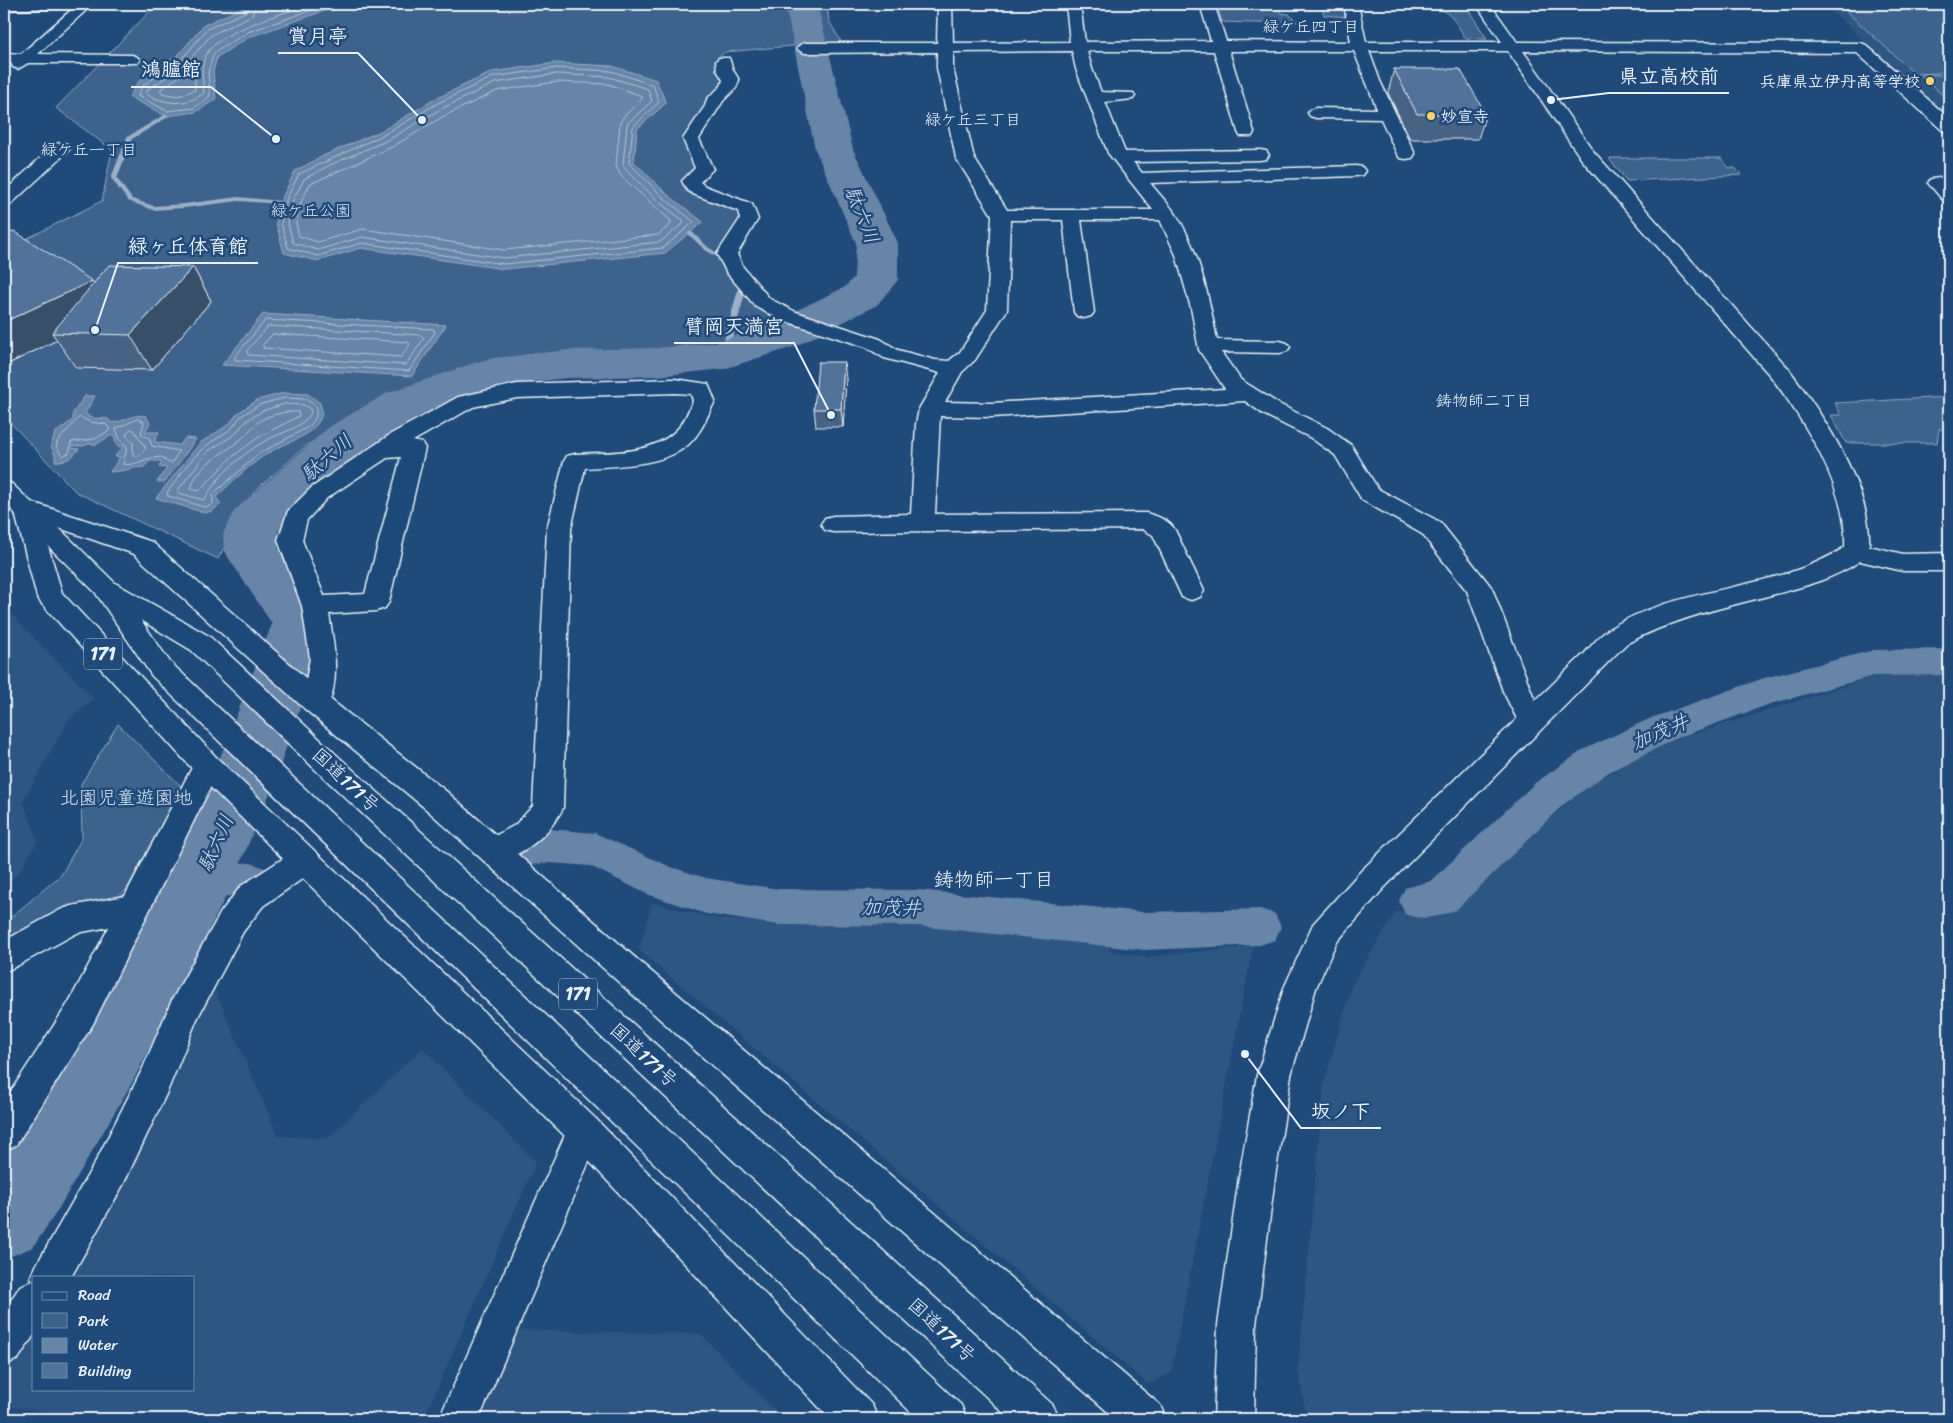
<svg xmlns="http://www.w3.org/2000/svg" width="1953" height="1423" font-family="Sriracha,'Klee One',sans-serif">
<style>
.built{fill:#2e5683}
.green{fill:#3c628c;stroke:#92aac2}
.water{fill:#6685a7;stroke:#9ab0c7}
.lines{fill:none;stroke-linecap:round;stroke-linejoin:round}
.shore{stroke:#b4c6d8;stroke-width:1}
.stream{fill:#9ab0c7;fill-rule:evenodd}
.canal{fill:#6685a7;fill-rule:evenodd}
.river{fill:#6685a7;fill-rule:evenodd}
.minor-casing{stroke:#e8f1f8;stroke-width:3}
.highway-casing{stroke:#e8f1f8;stroke-width:3}
.minor{fill:#1f4a7a;fill-rule:evenodd}
.highway{fill:#1f4a7a;fill-rule:evenodd}
.wall{fill:#466384;stroke:#e8f1f8}
.shaded-wall{fill:#39506b;stroke:#e8f1f8}
.building{fill:#517399;stroke:#e8f1f8}
.poi-dot{fill:#ffd166;stroke:#1f4a7a;stroke-width:2}
.labels{text-anchor:middle;dominant-baseline:central;stroke-width:5;stroke-linejoin:round;paint-order:stroke}
.far-neighbourhood-label{font-size:16px;fill:#e8f1f8;stroke:#1f4a7a}
.far-poi-label{font-size:16px;font-weight:bold;fill:#e8f1f8;stroke:#1f4a7a;text-anchor:end}
.far-park-label{font-size:16px;fill:#d7e3ed;stroke:#1f4a7a}
.shield{fill:#1f4a7a;stroke:#acbfd2;stroke-width:1}
.shield-label{font-size:18px;font-weight:bold;fill:#e8f1f8}
.street-label{font-size:19px;fill:#e8f1f8;stroke:#1f4a7a}
.park-label{font-size:19px;fill:#d7e3ed;stroke:#1f4a7a}
.water-label{font-size:20px;font-style:italic;fill:#d4e1ec;stroke:#1f4a7a}
.neighbourhood-label{font-size:20px;fill:#e8f1f8;stroke:#1f4a7a}
.leader{fill:none;stroke:#e8f1f8;stroke-width:2}
.callout-dot{fill:#e8f1f8;stroke:#1f4a7a;stroke-width:2}
.callout-label{font-size:20px;text-anchor:middle;font-weight:bold;fill:#e8f1f8;stroke:#1f4a7a;stroke-width:5;stroke-linejoin:round;paint-order:stroke}
</style>
<rect width="100%" height="100%" fill="#1f4a7a"/>
<filter id="ink" filterUnits="userSpaceOnUse"><feTurbulence type="fractalNoise" baseFrequency=".02" numOctaves="2"/><feDisplacementMap in="SourceGraphic" scale="10" xChannelSelector="R" yChannelSelector="G"/><feConvolveMatrix kernelMatrix="1 2 1 2 8 2 1 2 1" color-interpolation-filters="sRGB"/></filter>
<g filter="url(#ink)">
<!-- built -->
<path class="built" d="M1824,4H1949V115L1871,47Z
M4,607L94,699L69,719L23,801L38,841L18,874L4,884Z
M1879,675H1949V1419H1307L1298,1369L1324,1084L1352,984L1396,912L1452,906L1586,787L1661,744Z
M652,903L718,919L824,925L871,922H939L1109,945L1110,951L1147,957L1253,946L1171,1373L1148,1384L639,950Z
M212,983L278,1136L327,1139L422,1048L536,1162L424,1419H107L4,1406V1372L34,1328V1389H194V1277H68Z
M511,1330L701,1334L783,1419H474Z"/>
<!-- green -->
<path class="green" d="M97,4H827L829,21L843,45H803L725,52L717,58L728,81L699,138L700,159L689,180L744,209L746,220L724,254L777,316L760,334L715,347L620,357L536,353L450,372L307,445L255,491L218,559L76,492L4,416V250L102,201L112,150L56,108L155,6Z
M1217,4H1276L1281,13L1289,14L1297,22L1285,24L1222,22Z
M1321,4H1345V17L1324,15Z
M1429,4H1465L1487,39L1465,38C1456,21 1449,10 1429,4Z
M1838,4H1949V64L1939,73L1915,74Z
M1921,75H1949V101Z
M1610,158H1721L1729,168H1735L1742,175L1627,181L1610,160Z
M1949,397V430L1939,429L1937,443H1846L1831,415H1841L1835,403Z
M118,724L182,787L127,889L106,907L72,909L4,951V923L61,875L82,838L81,784Z"/>
<!-- water -->
<path class="water" d="M250,4H340L327,10L249,37L217,57L213,72L216,99L196,112L166,116L129,97L138,82L178,55L204,25Z
M556,63L612,66L656,80L666,103L637,129L634,162L668,195L703,222L665,253L504,269L361,248L318,261L284,253L276,223L283,196L295,171L325,155L383,130L435,99L492,72Z
M263,314L446,325L412,376L222,365Z
M284,393L308,394L320,403C322,411 323,417 317,424C306,439 285,442 270,452C250,464 233,481 216,497L221,504L212,511L205,513L156,498L200,443L228,425L238,413L257,400Z
M85,396H95L85,413L91,418L108,419L112,423C125,422 132,413 146,416L150,423L145,432H159L154,442L180,445L185,438L196,439L165,482H157L167,468L159,467L162,461H150L144,467C132,467 123,472 110,472L120,457L115,456L123,447L117,446L114,436H110L95,445L91,443L83,446H72L71,448L79,449C72,458 66,462 55,461V455L51,446L55,433L73,420V413Z"/>
<g class="lines">
<!-- shore -->
<path class="shore" d="M250,4L247,11L207,29L182,59L142,86L138,96L167,111L194,108L210,96L208,72L214,53L248,32L329,4
M257,4L252,15L211,35L186,64L147,90L146,94C166,104 185,107 204,93C203,81 200,66 206,55C217,31 287,12 312,4
M557,68L611,71L653,85L659,102L633,127L629,163L664,198L694,222L663,248L504,264L362,243L318,256L288,248L281,223L287,198L299,174L385,134L438,103L493,77Z
M191,69L195,71V90L178,96L161,93V89Z
M557,74L609,77L648,89L652,101L627,124L623,164L626,170L660,203L684,221L683,224L660,242L504,258L362,237L318,250L293,243L288,223L293,200L304,179L330,165L388,140L441,109L495,83Z
M557,82L608,84L642,96V99L624,116L620,123L616,166L621,176L671,221V224L658,235L504,250L363,229L318,242L299,236L296,223L301,202L310,184L392,147L444,116L497,91Z
M266,320L433,329L435,332L409,371L235,360V357Z
M269,326L421,335L424,338L406,365L248,355L247,351Z
M273,334L408,342L410,344L401,357L263,348V345Z
M285,398L306,399L316,406V417L310,426L260,453L213,494V503L210,506L204,507L168,496L167,493L188,464L203,448L231,429L241,416L259,405Z
M285,404L304,405L310,409L311,413C300,430 281,432 265,441C242,454 217,476 204,500L179,493L178,490L207,452L235,434L246,421L262,411Z
M286,412H298L299,416L259,437L232,457L199,491L191,489C197,464 222,455 240,440C248,433 254,424 263,419C270,415 278,414 286,412Z
M80,417L90,422L106,424L110,430L95,439L71,442L69,453L62,456L56,446L58,441Z
M138,419L144,422L141,434L149,438L152,446L179,451L172,463L167,462L162,457L151,458L133,464L123,465L127,446L120,440L116,429Z
M131,429L134,430L146,448L139,456L133,455V443L126,435Z"/>
<!-- stream -->
<path class="stream" d="M166,114L169,116L168,117L132,139L117,178L132,199L154,206L184,204L238,197L281,201L284,203L283,204L238,201L184,208L153,210L128,201L111,178L127,137Z
M688,232H692L709,248L730,260L725,261L705,250L688,234Z
M741,275L745,277L747,286L728,355L724,357L720,355L739,286L737,277Z"/>
<!-- canal -->
<path class="canal" d="M1949,649V675L1874,676L1770,704L1677,738L1609,772L1563,805L1456,910C1437,917 1424,921 1405,914L1399,901L1405,888L1431,881L1535,783L1583,750L1651,718L1764,678L1874,650Z
M550,829L595,833L671,867L706,878L779,889L918,890L1144,912L1260,909L1275,914L1281,927L1275,940L1260,945L1144,950L918,926L779,925L706,914L647,894L590,866L550,863L530,865L516,860L510,848L516,836L530,831Z
M226,862L251,863L265,868L271,880L265,892L251,897L226,896L195,908L164,909L150,904L144,891L150,878L164,873L195,872Z"/>
<!-- river -->
<path class="river" d="M785,4H817L853,149L898,243V280L877,305L796,346L724,369L657,376L568,378L502,385L421,415L365,449L278,531V548L321,607L330,622L273,786L229,890L133,1081L56,1213L33,1247L4,1259V1147L79,1029L169,871L209,786L272,624L224,551L223,534L234,511L329,427L387,393L477,362L494,358L568,350L657,348L718,342L764,326L845,287L854,277L856,243L815,149Z"/>
<!-- minor casing -->
<g class="minor-casing">
<path id="minor" d="M4,4H59L57,7L52,8L4,10Z
M78,4H93L38,54L132,55L137,57L140,60L137,63H28L18,69L13,67L11,63H4V53L21,54Z
M938,4H952L953,43L1070,42L1066,4H1080L1085,42L1211,41L1200,4H1214L1226,41L1351,42L1344,4H1358L1366,42H1502L1476,4H1490L1517,42L1861,43L1866,45L1949,118V132L1943,131L1857,53L1523,51L1594,152L1788,368C1822,414 1872,487 1869,546L1903,554L1949,553V571H1903L1860,561C1830,581 1798,588 1764,597C1716,609 1670,620 1626,644L1383,889L1336,943L1316,988L1291,1075L1275,1177L1256,1325L1254,1419H1214L1218,1325L1239,1177L1257,1075L1284,988L1313,924L1361,871L1517,719L1503,691L1467,591L1422,534L1362,500L1335,455L1311,438L1263,414L1245,401L992,417L940,416L935,514L1146,513C1157,516 1169,520 1175,530L1204,591L1200,597L1191,600L1182,597L1153,535L1142,529L833,532L825,530L821,524L825,518L833,516L911,514L916,424L919,409L940,373L884,358L866,347L782,320L756,307L727,273L717,254L740,219L738,211L693,194L687,190L682,181L695,168L683,139L705,106L707,99L721,86L723,80L717,70L716,61L719,58H729L733,70L739,80L736,88L723,101L699,139L713,169L700,182L705,186L752,204L758,219L737,254L743,267L770,299L796,312L880,339L898,350L935,360L949,361L960,352L987,310L992,215L956,158L937,68V52L805,53L800,51L797,48L800,45L805,43H937ZM1072,51L1076,69L1108,153L1153,210H1007L974,158L953,68V52ZM1087,51H1214L1238,132L1240,136H1252L1254,132L1229,51H1354L1377,109L1316,108L1310,110L1308,113L1310,116L1316,118L1381,119L1397,154L1400,158L1406,159L1412,158L1415,154L1380,81L1369,51H1508L1582,160L1772,378C1805,422 1848,490 1845,547C1774,593 1681,584 1609,629C1600,635 1592,645 1585,653C1568,669 1552,685 1535,701L1492,588L1440,522L1378,489L1351,445L1327,428L1279,404L1241,380L1221,352L1280,353L1287,351L1290,347L1287,343L1280,341L1217,340C1209,298 1199,249 1175,213C1167,202 1158,193 1150,183L1356,176L1362,175L1365,171L1362,167L1356,166L1142,173L1133,162L1260,160L1266,159L1269,155L1266,151L1260,150L1125,152L1105,102L1133,99L1135,96L1133,93L1101,92L1092,69ZM1010,220H1063L1074,312L1077,316L1084,318L1091,316L1094,312L1081,220H1160L1176,255L1191,308L1199,350L1225,389L992,403L945,402L962,372L975,360L1007,310Z
M61,143L67,144L70,148L67,152L10,205L4,206V192L55,144Z
M1949,177V201L1943,200L1928,183L1931,179Z
M675,379L708,384L715,401C707,416 702,432 689,444C665,466 616,466 585,468L571,529L563,808C548,837 525,853 495,864L484,860L480,851L484,842L515,825L533,806L547,529L564,461L567,456L575,454C610,452 657,456 681,425C686,418 689,409 693,401L691,394L675,393L517,398L473,407L413,441L422,443L425,448L389,602L385,608L376,611L329,614C334,645 341,682 326,710L316,714L306,710L302,703L310,658L302,606L278,540L288,511L311,488L391,434L458,397L517,384ZM401,457L365,594L324,596L302,540L307,520L327,498L387,458Z
M207,755L217,758L221,766L93,1024L16,1145L4,1151V1102L69,1002L109,927L77,933L15,967L4,972V941L60,910L71,906L125,896L197,758Z
M304,848L315,852L319,861L315,870L263,906L243,932L197,1019L167,1092L123,1185L71,1277H34V1335L18,1359L4,1365V1311L20,1286L33,1281L31,1277L37,1264L97,1159L143,1068L172,1000L221,912L241,886L293,852Z
M584,1113L596,1119L602,1131L479,1419H439L572,1119Z"/>
</g>
<!-- highway casing -->
<g class="highway-casing">
<path id="highway" d="M4,481L12,484L31,502L152,542L326,696L447,792L640,962L1160,1405L1166,1419H1116L682,1039L426,809L306,710L134,554L59,528L115,583L209,636L341,759L1053,1405L1059,1419H1010L321,775L191,650L141,620L170,662L961,1405L967,1419H918L152,676L95,592L48,546L62,593L217,758L596,1119L872,1405L878,1419H830L572,1143L197,774L41,603L37,597L15,513L4,502Z"/>
</g>
<!-- minor -->
<use href="#minor" class="minor"/>
<!-- highway -->
<use href="#highway" class="highway"/>
</g>
<!-- wall -->
<path class="wall" d="M1394,69L1486,114L1478,139H1410L1388,93Z
M4,235L93,283L193,267L211,301L152,370L76,368L57,340L6,365L4,363Z
M846,379L843,427H816L814,409Z"/>
<!-- shaded-wall -->
<path class="shaded-wall" d="M193,267L211,301L152,370L130,335Z
M92,281L113,314L52,333L57,340L6,365L4,362V322Z
M844,362L846,379L843,427L841,409Z"/>
<!-- building -->
<path class="building" d="M1394,69H1460L1486,114H1417Z
M14,231L92,281L4,322V235Z
M109,265L193,267L130,335L52,333Z
M818,362H844L841,409H814Z"/>
</g>
<!-- markers -->
<g class="poi-dot">
<circle cx="1930" cy="81" r="5"/>
<circle cx="1431" cy="116" r="5"/>
</g>
<g class="labels">
<!-- far-neighbourhood labels -->
<g class="far-neighbourhood-label">
<text x="1311" y="26">緑ケ丘四丁目</text>
<text x="973" y="119">緑ケ丘三丁目</text>
<text x="89" y="149">緑ケ丘一丁目</text>
<text x="1484" y="400">鋳物師二丁目</text>
</g>
<!-- far-poi labels -->
<g class="far-poi-label">
<text x="1920" y="81">兵庫県立伊丹高等学校</text>
<text x="1441" y="116" text-anchor="start">妙宣寺</text>
</g>
<!-- far-park labels -->
<g class="far-park-label">
<text x="311" y="210">緑ケ丘公園</text>
</g>
<!-- shield labels -->
<g class="shield">
<rect x="84" y="638.5" width="38" height="31" rx="4"/>
<rect x="559" y="978.5" width="38" height="31" rx="4"/>
</g>
<g class="shield-label">
<text x="103" y="654">171</text>
<text x="578" y="994">171</text>
</g>
<!-- street labels -->
<g class="street-label">
<text transform="translate(346 780) rotate(43)">国道171号</text>
<text transform="translate(644 1055) rotate(43)">国道171号</text>
<text transform="translate(942 1330) rotate(43)">国道171号</text>
</g>
<!-- park labels -->
<g class="park-label">
<text x="126" y="797">北園児童遊園地</text>
</g>
<!-- water labels -->
<g class="water-label">
<text transform="translate(862 215) rotate(68)">駄六川</text>
<text transform="translate(327 458) rotate(-41)">駄六川</text>
<text transform="translate(1660 732) rotate(-23)">加茂井</text>
<text transform="translate(216 843) rotate(-66)">駄六川</text>
<text transform="translate(891 908) rotate(1)">加茂井</text>
</g>
<!-- neighbourhood labels -->
<g class="neighbourhood-label">
<text x="994" y="879">鋳物師一丁目</text>
</g>
</g>
<!-- callouts -->
<path class="leader" d="M422 120L358 53H278M276 139L211 87H131M1551 100L1609 93H1729M95 330L118 263H258M831 415L794 343H674M1245 1054L1301 1128H1381"/>
<g class="callout-dot">
<circle cx="422" cy="120" r="5"/>
<circle cx="276" cy="139" r="5"/>
<circle cx="1551" cy="100" r="5"/>
<circle cx="95" cy="330" r="5"/>
<circle cx="831" cy="415" r="5"/>
<circle cx="1245" cy="1054" r="5"/>
</g>
<g class="callout-label">
<text x="318" y="43">賞月亭</text>
<text x="171" y="76">鴻臚館</text>
<text x="1669" y="83">県立高校前</text>
<text x="188" y="253">緑ヶ丘体育館</text>
<text x="734" y="333">臂岡天満宮</text>
<text x="1341" y="1118">坂ノ下</text>
</g>
<!-- margin -->
<rect width="1953" height="1423" fill="none" stroke="#1f4a7a" stroke-width="20"/>
<rect x="10" y="10" width="1933" height="1403" fill="none" stroke="#e8f1f8" stroke-width="2" filter="url(#ink)"/>
<!-- legend -->
<rect x="32" y="1276" width="162" height="115" fill="#1f4a7a" stroke="#6f8dac"/>
<rect x="42" y="1292" width="25" height="8" fill="#1f4a7a" stroke="#6f8dac"/>
<text x="78" y="1300" font-size="15" fill="#e8f1f8">Road</text>
<rect x="42" y="1313" width="25" height="15" fill="#3c628c" stroke="#6f8dac"/>
<text x="78" y="1326" font-size="15" fill="#e8f1f8">Park</text>
<rect x="42" y="1338" width="25" height="15" fill="#6685a7" stroke="#6f8dac"/>
<text x="78" y="1350" font-size="15" fill="#e8f1f8">Water</text>
<rect x="42" y="1363" width="25" height="15" fill="#517399" stroke="#6f8dac"/>
<text x="78" y="1376" font-size="15" fill="#e8f1f8">Building</text>
</svg>
